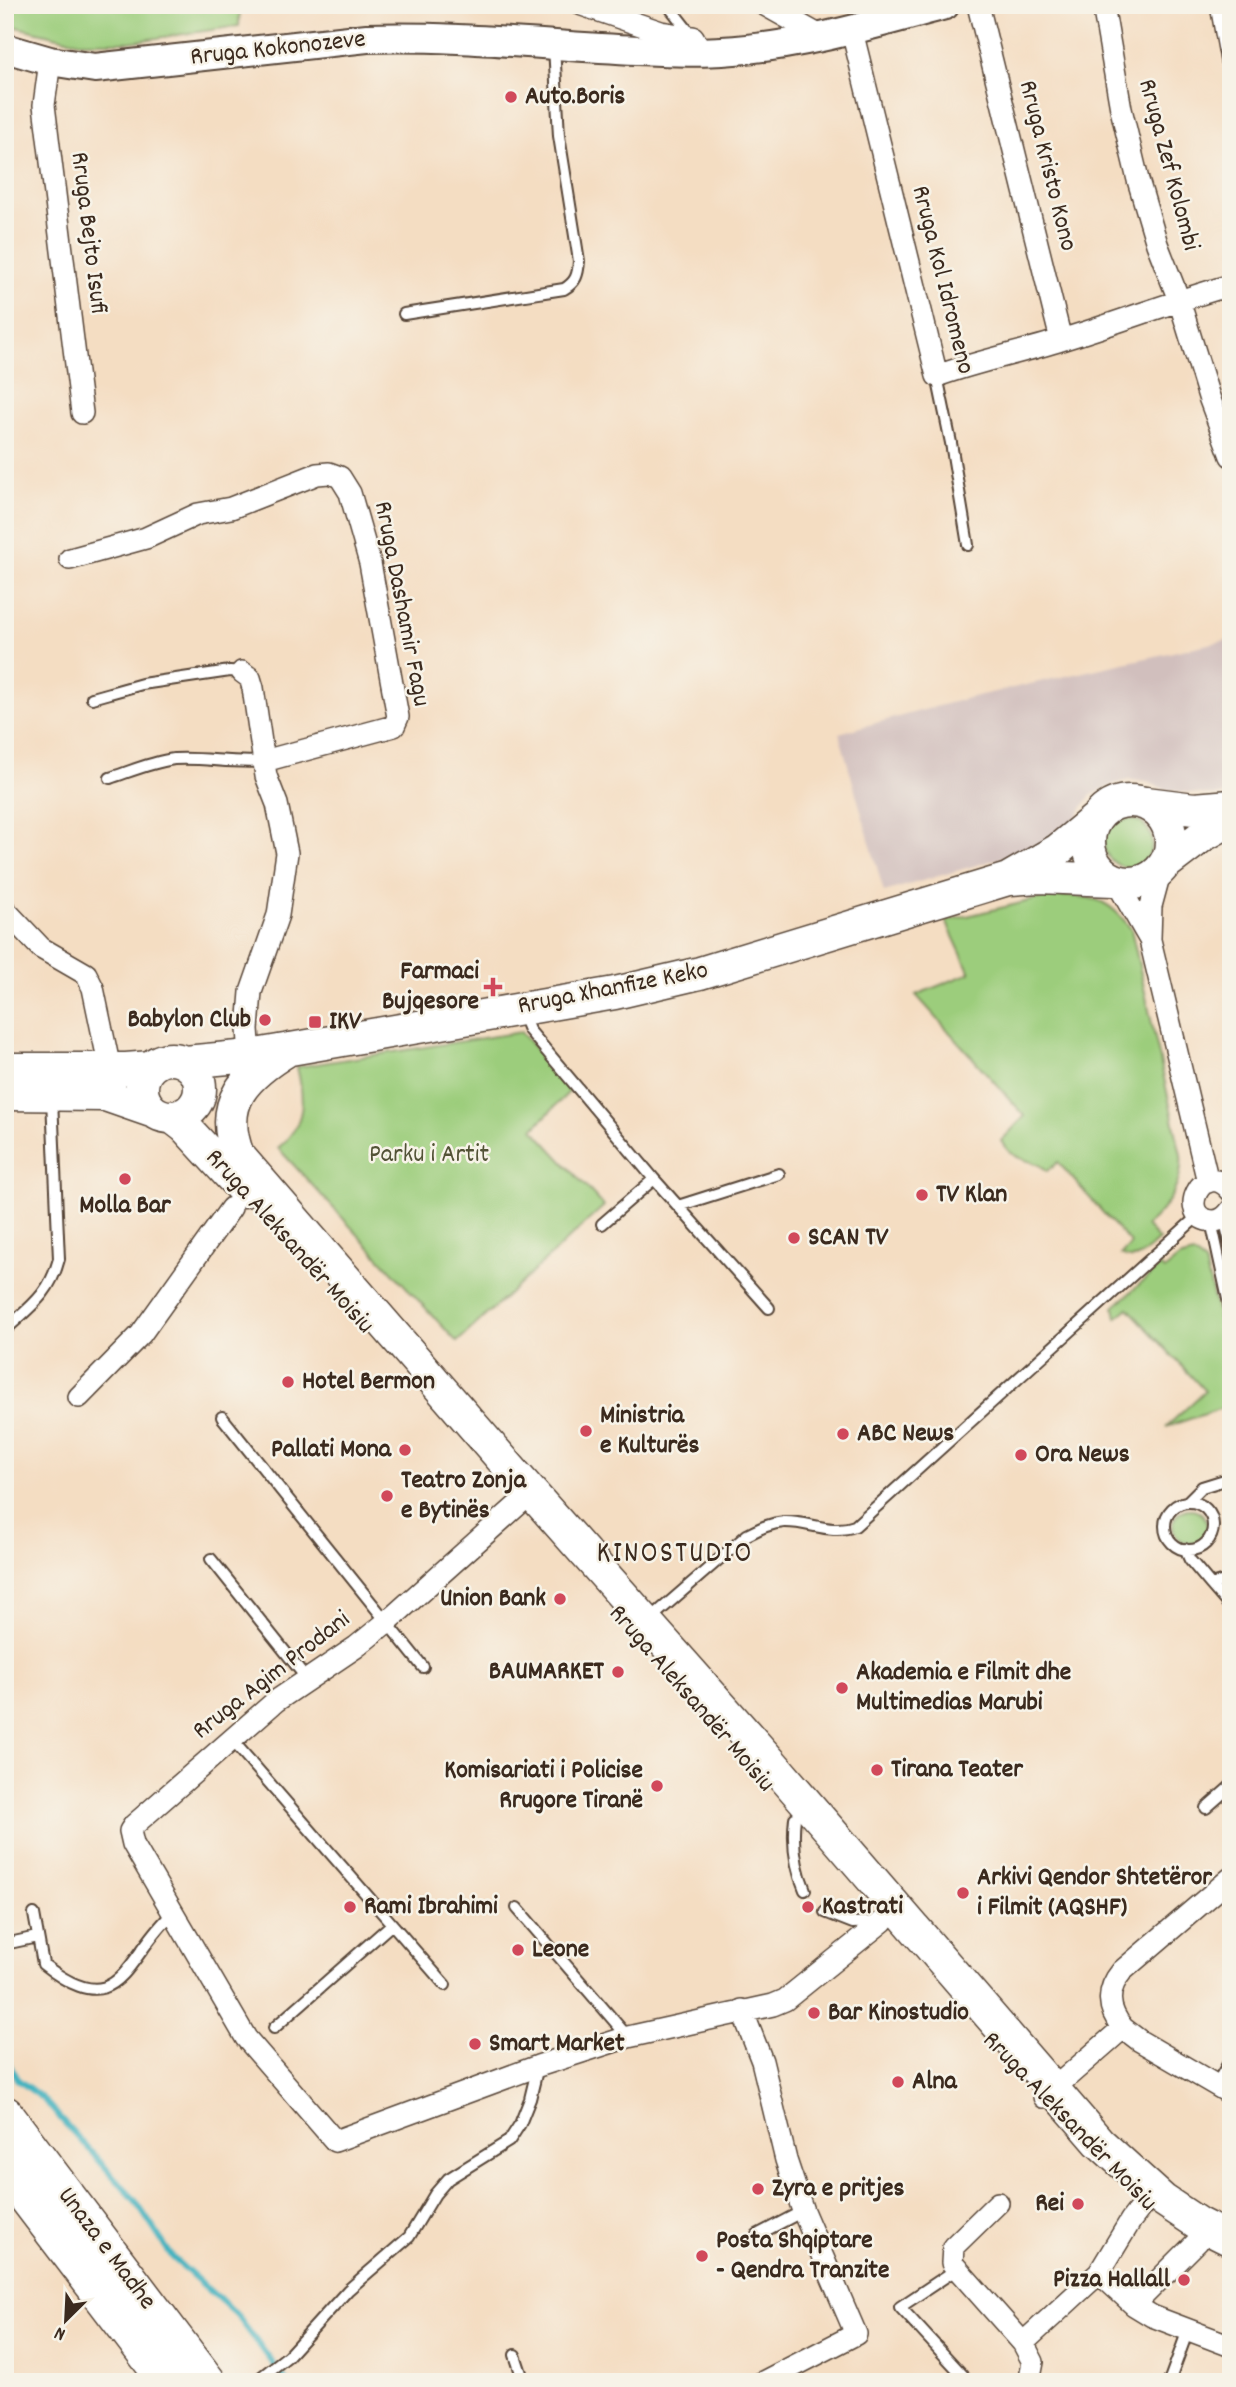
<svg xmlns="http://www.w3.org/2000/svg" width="1236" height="2387" font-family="Dekko,sans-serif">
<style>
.industrial{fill:#d1bfbd}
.green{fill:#9ccd7c;stroke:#6c7c4d;stroke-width:2}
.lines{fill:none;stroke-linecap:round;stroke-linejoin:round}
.stream{stroke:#45b3c0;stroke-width:6}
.service-casing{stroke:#574537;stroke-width:14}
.minor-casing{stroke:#574537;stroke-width:24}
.tertiary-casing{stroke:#574537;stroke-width:32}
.secondary-casing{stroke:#574537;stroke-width:35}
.trunk-casing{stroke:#574537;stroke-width:40}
.service{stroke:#fff;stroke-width:10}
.minor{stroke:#fff;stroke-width:21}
.tertiary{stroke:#fff;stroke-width:28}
.secondary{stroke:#fff;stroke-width:32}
.trunk{stroke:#fff;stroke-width:37}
.poi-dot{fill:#d1495b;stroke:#f7f3e8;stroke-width:2.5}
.labels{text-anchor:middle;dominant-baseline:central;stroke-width:5;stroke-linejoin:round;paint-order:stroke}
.street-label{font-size:26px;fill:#3b2a1e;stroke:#f7f3e8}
.poi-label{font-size:26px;font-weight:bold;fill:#3b2a1e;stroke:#f7f3e8;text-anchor:start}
.park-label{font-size:26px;fill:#535336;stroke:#f7f3e8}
.quarter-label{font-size:30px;letter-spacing:2px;fill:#3b2a1e;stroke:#f7f3e8}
</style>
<rect width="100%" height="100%" fill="#f7f3e8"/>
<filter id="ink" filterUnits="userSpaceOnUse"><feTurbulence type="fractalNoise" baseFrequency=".0143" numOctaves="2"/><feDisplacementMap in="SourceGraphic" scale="14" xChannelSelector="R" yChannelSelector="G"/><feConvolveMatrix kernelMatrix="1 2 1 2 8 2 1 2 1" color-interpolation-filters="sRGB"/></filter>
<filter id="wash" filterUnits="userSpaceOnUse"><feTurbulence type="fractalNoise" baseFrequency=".00686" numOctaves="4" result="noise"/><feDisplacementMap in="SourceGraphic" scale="28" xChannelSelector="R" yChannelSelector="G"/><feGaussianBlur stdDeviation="1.57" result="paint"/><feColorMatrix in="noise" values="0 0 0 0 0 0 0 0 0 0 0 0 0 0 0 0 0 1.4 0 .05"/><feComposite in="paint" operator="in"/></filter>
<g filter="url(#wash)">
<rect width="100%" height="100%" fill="#f4ddc2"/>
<!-- industrial -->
<path class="industrial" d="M1231,639V792L1217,796L1167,790L1144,781L1129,780L1114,784L1090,796L1070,827L1049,844L884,892L839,733L968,698Z"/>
<!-- green -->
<path class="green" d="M5,5H240L239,26L130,42H79L8,25L5,23Z
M1104 843a24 24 0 1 1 48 0a24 24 0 1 1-48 0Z
M1066,896C1098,896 1112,903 1131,929L1181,1155C1184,1182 1167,1209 1146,1226L1159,1240C1147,1250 1137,1265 1121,1255L1131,1244L1058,1162L1047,1171C1033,1156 1016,1166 1001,1141L1025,1116L916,995L970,973L946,921L1046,897Z
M521,1032L571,1090L533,1129L604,1206L457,1342L278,1148C306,1124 305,1100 297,1067Z
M1193,1254L1205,1263L1231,1369V1405L1166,1427L1205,1391L1128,1308L1116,1318L1114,1307L1160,1266L1164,1270L1179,1258Z
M1173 1526a17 17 0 1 1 34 0a17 17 0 1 1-34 0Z"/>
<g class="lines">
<!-- stream -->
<path class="stream" d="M5,2056L17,2079L42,2098L134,2199L173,2258L236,2314L287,2382"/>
</g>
</g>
<g filter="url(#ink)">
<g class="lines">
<!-- service casing -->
<g class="service-casing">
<path id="service" d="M668,5L693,37
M404,314L564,289C576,282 578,275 579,261L559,136L554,46
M937,376L951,443L968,545
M92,698L142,684L230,671L242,672
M110,778C131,771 152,762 174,759C204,757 234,764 264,761
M522,1013L529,1030L654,1179L769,1308
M678,1206L779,1174
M1224,1218L1231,1246
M1211,1221L1231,1313
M602,1224L654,1179
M5,1330C31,1306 50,1294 59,1259L52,1099
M222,1417L423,1667
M1187,1502L1202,1487L1231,1478
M1165 1526a24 24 0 1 1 48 0a24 24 0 1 1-48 0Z
M1185,1549L1190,1560L1211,1585
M211,1559L307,1679
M1231,1579L1211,1585L1231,1608
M634,1633L747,1535C759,1529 770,1523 784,1522C809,1521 830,1535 855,1526L1199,1215
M232,1740L445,1985
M1206,1808L1231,1786
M795,1818C792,1843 795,1867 805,1890
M517,1908L628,2037
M825,1912L853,1923L876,1922
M34,1914L43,1964C121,2026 124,1958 173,1913
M5,1944L37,1937
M274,2028L392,1924
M1216,2085L1231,2059
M757,2235L803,2211
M957,2269L900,2307L969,2382
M515,2355L524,2382
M255,2382L288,2356L348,2290L409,2237L435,2194L448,2179L509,2141L520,2124L530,2099L538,2066
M1169,2382L1188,2330"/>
</g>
<!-- minor casing -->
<g class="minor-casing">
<path id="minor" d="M582,5L661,32L693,37L702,52
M765,5L822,37
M978,5L1061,340
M1103,5L1121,109L1138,180L1157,244L1179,300L1209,397L1231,456
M1221,5L1231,60
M852,31L937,376C978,361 1020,353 1061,340C1118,323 1173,301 1231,285
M50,61L44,105L82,413
M70,559L146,538L198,514L231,508L317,474L329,473L340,477L350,493L370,563L398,717L394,726L264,761
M242,672L250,678L253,688L266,776L277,804L287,853L278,915L251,992L248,1029L250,1056
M1116,881L1150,940L1208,1182
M5,910L41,948L86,974L93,988L110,1069
M1150,938L1151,906L1161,869
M1231,1191C1203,1156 1174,1219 1213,1221C1221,1221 1226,1217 1231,1210
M79,1397L141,1334L231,1208
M520,1503L388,1621L356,1647L276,1701L134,1825L130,1831L133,1844L246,2038L335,2141L538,2066L628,2037L773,2005L785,2000L883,1921
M742,2010L762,2061L786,2160L803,2211L856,2334L763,2382
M1123,2028L1140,2041L1231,2094
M1044,2097L1123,2028C1107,2009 1106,1990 1122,1971L1231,1878
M998,2203L953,2247L952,2263L1023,2343L1033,2362L1029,2382
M1099,2273L1134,2305L1152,2316L1231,2346
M1134,2305L1198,2241
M1023,2343L1099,2273L1131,2220L1144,2203"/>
</g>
<!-- tertiary casing -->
<g class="tertiary-casing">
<path id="tertiary" d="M5,48L50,61L95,68L367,38C457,35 548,46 637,50C666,51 694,53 722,51C799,47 871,25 945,5"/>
</g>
<!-- secondary casing -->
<g class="secondary-casing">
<path id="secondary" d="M1089 842a41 41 0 1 1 82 0a41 41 0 1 1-82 0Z
M1146,803L1194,809L1231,806
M1164,865L1202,836L1231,820
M1010,879L1038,877L1113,880
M289,1049C246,1075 217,1102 238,1155L514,1473L777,1769L1099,2142L1163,2200L1199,2224L1231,2240
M142 1088a29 29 0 1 1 58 0a29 29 0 1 1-58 0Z
M185,1062L250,1056L615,993L700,973L1008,879L1058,850L1094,820
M5,1069H126L151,1067
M5,1094L105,1095L154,1112
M172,1117L185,1127L244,1191"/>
</g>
<!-- trunk casing -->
<g class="trunk-casing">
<path id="trunk" d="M5,2115L207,2382
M5,2168L168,2382"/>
</g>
<!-- service -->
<use href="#service" class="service"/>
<!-- minor -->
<use href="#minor" class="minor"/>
<!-- tertiary -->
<use href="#tertiary" class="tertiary"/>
<!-- secondary -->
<use href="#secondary" class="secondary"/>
<!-- trunk -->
<use href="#trunk" class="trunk"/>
</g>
</g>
<!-- markers -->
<g class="poi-dot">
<circle cx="511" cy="97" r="7"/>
<path d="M489.5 976.5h7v7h7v7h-7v7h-7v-7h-7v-7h7z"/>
<circle cx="265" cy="1020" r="7"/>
<rect x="308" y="1015" width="14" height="14" rx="3.5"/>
<circle cx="125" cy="1179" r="7"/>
<circle cx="922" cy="1195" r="7"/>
<circle cx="794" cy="1238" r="7"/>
<circle cx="288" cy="1382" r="7"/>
<circle cx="586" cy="1431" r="7"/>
<circle cx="843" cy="1434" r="7"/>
<circle cx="405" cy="1450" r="7"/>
<circle cx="1021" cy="1455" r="7"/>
<circle cx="387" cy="1496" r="7"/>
<circle cx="560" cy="1599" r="7"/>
<circle cx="618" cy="1672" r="7"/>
<circle cx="842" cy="1688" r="7"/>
<circle cx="877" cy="1770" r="7"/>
<circle cx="657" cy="1786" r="7"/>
<circle cx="963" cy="1893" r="7"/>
<circle cx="350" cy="1907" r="7"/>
<circle cx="808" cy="1907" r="7"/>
<circle cx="518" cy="1950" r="7"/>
<circle cx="814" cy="2013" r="7"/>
<circle cx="475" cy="2044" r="7"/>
<circle cx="898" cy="2082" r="7"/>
<circle cx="758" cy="2189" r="7"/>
<circle cx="1078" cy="2204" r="7"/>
<circle cx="702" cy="2256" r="7"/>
<circle cx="1184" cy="2280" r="7"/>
</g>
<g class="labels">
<!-- street labels -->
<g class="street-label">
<text transform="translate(278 49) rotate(-6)">Rruga Kokonozeve</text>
<text transform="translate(1168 165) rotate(75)">Rruga Zef Kolombi</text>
<text transform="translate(1047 166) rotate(76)">Rruga Kristo Kono</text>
<text transform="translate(88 233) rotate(83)">Rruga Bejto Isufi</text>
<text transform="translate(942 280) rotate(76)">Rruga Kol Idromeno</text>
<text transform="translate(401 604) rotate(79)">Rruga Dashamir Fagu</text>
<text transform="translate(613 989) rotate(-11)">Rruga Xhanfize Keko</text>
<text transform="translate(289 1242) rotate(48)">Rruga Aleksandër Moisiu</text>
<text transform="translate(272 1676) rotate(-38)">Rruga Agim Prodani</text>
<text transform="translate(691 1699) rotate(49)">Rruga Aleksandër Moisiu</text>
<text transform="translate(1069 2122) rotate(46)">Rruga Aleksandër Moisiu</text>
<text transform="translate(106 2249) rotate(53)">Unaza e Madhe</text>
</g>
<!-- poi labels -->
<g class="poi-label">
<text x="525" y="97">Auto.Boris</text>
<text x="479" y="972" text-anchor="end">Farmaci<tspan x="479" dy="30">Bujqesore</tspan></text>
<text x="251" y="1020" text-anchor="end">Babylon Club</text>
<text x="329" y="1022">IKV</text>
<text x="936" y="1195">TV Klan</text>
<text x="125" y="1206" text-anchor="middle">Molla Bar</text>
<text x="808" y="1238">SCAN TV</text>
<text x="302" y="1382">Hotel Bermon</text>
<text x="600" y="1416">Ministria<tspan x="600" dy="30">e Kulturës</tspan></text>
<text x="857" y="1434">ABC News</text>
<text x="391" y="1450" text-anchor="end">Pallati Mona</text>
<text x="1035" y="1455">Ora News</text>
<text x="401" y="1481">Teatro Zonja<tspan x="401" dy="30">e Bytinës</tspan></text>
<text x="546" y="1599" text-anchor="end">Union Bank</text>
<text x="604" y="1672" text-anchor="end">BAUMARKET</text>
<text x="856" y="1673">Akademia e Filmit dhe<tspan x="856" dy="30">Multimedias Marubi</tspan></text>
<text x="891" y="1770">Tirana Teater</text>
<text x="643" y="1771" text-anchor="end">Komisariati i Policise<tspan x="643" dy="30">Rrugore Tiranë</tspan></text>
<text x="977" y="1878">Arkivi Qendor Shtetëror<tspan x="977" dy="30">i Filmit (AQSHF)</tspan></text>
<text x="364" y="1907">Rami Ibrahimi</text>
<text x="822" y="1907">Kastrati</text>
<text x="532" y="1950">Leone</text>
<text x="828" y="2013">Bar Kinostudio</text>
<text x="489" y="2044">Smart Market</text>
<text x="912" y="2082">Alna</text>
<text x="772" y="2189">Zyra e pritjes</text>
<text x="1064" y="2204" text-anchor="end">Rei</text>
<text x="716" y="2241">Posta Shqiptare<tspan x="716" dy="30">- Qendra Tranzite</tspan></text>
<text x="1170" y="2280" text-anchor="end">Pizza Hallall</text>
</g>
<!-- park labels -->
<g class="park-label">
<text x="429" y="1155">Parku i Artit</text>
</g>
<!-- quarter labels -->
<g class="quarter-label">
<text x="675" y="1555">KINOSTUDIO</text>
</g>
</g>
<!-- margin -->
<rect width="1236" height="2387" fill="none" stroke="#f7f3e8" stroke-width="28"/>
<!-- north arrow -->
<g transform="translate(66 2320) rotate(204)" stroke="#f7f3e8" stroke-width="5" paint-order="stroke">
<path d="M0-5L12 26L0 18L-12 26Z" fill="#3b2a1e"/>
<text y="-10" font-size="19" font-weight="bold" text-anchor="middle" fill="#3b2a1e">N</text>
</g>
</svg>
